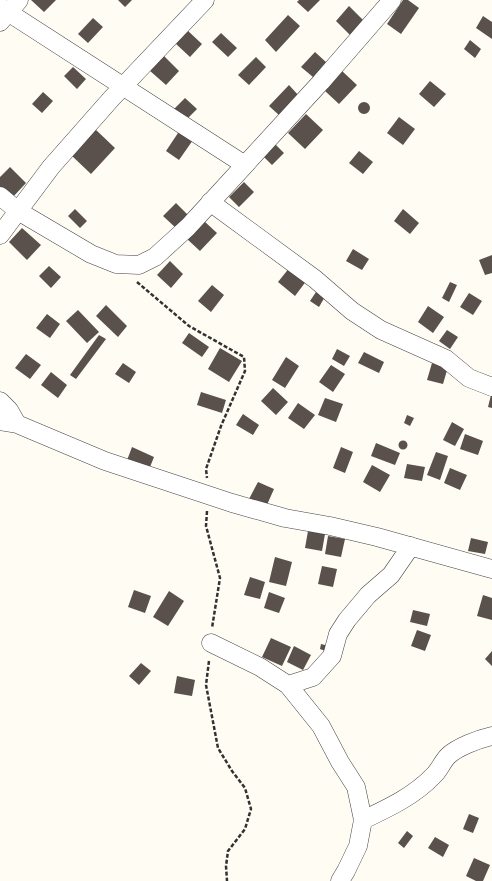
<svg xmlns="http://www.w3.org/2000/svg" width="492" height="881" font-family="'Playfair Display',serif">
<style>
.building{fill:#5a504c}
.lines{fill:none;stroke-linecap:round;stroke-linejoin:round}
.minor-casing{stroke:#434343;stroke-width:19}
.path{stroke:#323232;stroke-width:2.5;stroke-dasharray:4 2;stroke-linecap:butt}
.minor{stroke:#fff;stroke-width:18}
</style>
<rect width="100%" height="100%" fill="#fffcf4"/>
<!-- building -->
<path class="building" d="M31,0H56L44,12Z
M118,0H132L125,7Z
M299,0H320L308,12L297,2Z
M403,0H408L419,8L401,34L387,24Z
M349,6L366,23L352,37L336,21Z
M288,15L300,26L276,52L265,40Z
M483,16L492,22V39L476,28Z
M93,18L103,27L88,43L78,34Z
M187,30L202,44L190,57L175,43Z
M221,33L237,48L228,57L212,42Z
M470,40L481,49L475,58L464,49Z
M315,52L327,63L313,77L301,67Z
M163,55L179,71L166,85L149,70Z
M256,57L266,67L249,85L238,75Z
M73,67L86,79L77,89L64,76Z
M342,71L357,85L339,104L324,90Z
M430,81L446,94L434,107L419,94Z
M289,85L299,96L280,116L269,106Z
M43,92L53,101L42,113L32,104Z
M185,98L197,109L185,121L173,110Z
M358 108a6 6 0 1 1 12 0a6 6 0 1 1-12 0Z
M306,114L323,130L305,149L288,133Z
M399,117L415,129L403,145L387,133Z
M95,129L115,148L91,174L71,155Z
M180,130L193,140L179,160L166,151Z
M272,141L284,153L272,165L261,154Z
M359,151L373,162L363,174L349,163Z
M10,167L26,183L12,198L0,187V177Z
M244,182L254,192L239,207L229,197Z
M176,203L189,216L177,229L163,216Z
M75,209L87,221L80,228L68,216Z
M403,209L419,223L410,234L394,221Z
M204,221L217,233L200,251L187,239Z
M22,228L41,245L27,260L9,242Z
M353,249L369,259L362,270L346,261Z
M492,255V273L485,275L479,260Z
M170,261L183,274L171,288L157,275Z
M49,266L61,277L51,288L39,276Z
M290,267L307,280L295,296L278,282Z
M450,282L457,285L449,302L442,298Z
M212,285L224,295L211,312L198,301Z
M318,289L326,295L319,307L310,301Z
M469,293L482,301L473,315L460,307Z
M106,305L127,326L118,337L96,316Z
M428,306L444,317L433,333L418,322Z
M78,310L99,332L87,343L66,321Z
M47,314L60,324L50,338L36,328Z
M447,330L458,337L450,349L439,341Z
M189,333L209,347L202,357L182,343Z
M99,335L106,339L76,379L70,375Z
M220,348L242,361L229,382L208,369Z
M337,349L350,356L344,366L332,359Z
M364,352L384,362L379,373L358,363Z
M26,354L41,365L30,379L15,368Z
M286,357L299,366L285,388L272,380Z
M123,363L136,372L129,383L115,374Z
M432,363L448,367L443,384L427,380Z
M331,365L345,374L333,392L319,382Z
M51,372L67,385L58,398L41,385Z
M273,388L288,402L276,415L261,401Z
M201,392L226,400L222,413L197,405Z
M491,395L492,396V408L488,407Z
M325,398L343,404L336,422L318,415Z
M298,403L315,415L304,429L288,418Z
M243,414L259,425L253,435L236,425Z
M407,415L414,418L410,426L404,423Z
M452,422L464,429L455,446L443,440Z
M465,434L483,441L478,455L460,449Z
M398.5 445a4.5 4.5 0 1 1 9 0a4.5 4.5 0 1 1-9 0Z
M376,443L400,453L395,465L371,456Z
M132,447L154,457L148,472L126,463Z
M341,447L353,452L345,473L333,468Z
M436,452L448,456L440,480L427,475Z
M407,464L425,467L422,481L404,478Z
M372,465L390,475L380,492L363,482Z
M450,468L467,475L460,490L444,483Z
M258,482L274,489L266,507L249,499Z
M308,531L325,534L322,551L305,548Z
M328,536L345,539L341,557L325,554Z
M471,538L488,542L485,554L468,551Z
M275,557L292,562L286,586L269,582Z
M322,566L337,569L333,587L318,584Z
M250,577L265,582L260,599L244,595Z
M134,590L151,596L145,613L128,607Z
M169,591L184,601L168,626L153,617Z
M269,592L285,598L279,613L264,608Z
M483,595L492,598V620L477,616Z
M413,610L430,614L427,626L410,622Z
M417,630L431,635L425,651L411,646Z
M271,638L291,647L282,666L262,657Z
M321,644L329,646L328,652L320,649Z
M294,646L311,655L303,670L287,662Z
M492,651V666L485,659Z
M141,663L151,671L139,685L129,676Z
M177,676L195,680L192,696L174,693Z
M469,814L479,818L473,833L463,829Z
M407,831L413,836L404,848L398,843Z
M435,837L449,845L443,857L428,848Z
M474,858L490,865L483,881H476L466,876Z"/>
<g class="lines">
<!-- minor casing -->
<g class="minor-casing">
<path id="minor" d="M0,7L245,165
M0,22L19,0
M0,196L18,211L91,254L116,264L139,265L155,257L188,227L321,82L392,0
M210,202L315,279L352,311L381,330L446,359L469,378L492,387
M0,235L51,167L111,99L205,0
M0,401L9,410L17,424
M0,421L17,424L105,461L232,503L285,518L330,526L377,537L492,569
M211,643L260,667L288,685L321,726L340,762L356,787L363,820L358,846L346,871L340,881
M288,685L313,677L332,656L338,634L347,620L368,595L391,575L411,546
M363,820C388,808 414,796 433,776C439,771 442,762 448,756C457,747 479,739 492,736"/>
</g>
<!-- path -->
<path class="path" d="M137,282L189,326L244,357L245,371L221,426L206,469L207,478
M207,511L206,526L220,578L212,628
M209,661L206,685L218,748L232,771L245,788L251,809L245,829L228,851L226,866L227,881"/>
<!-- minor -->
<use href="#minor" class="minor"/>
</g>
</svg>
